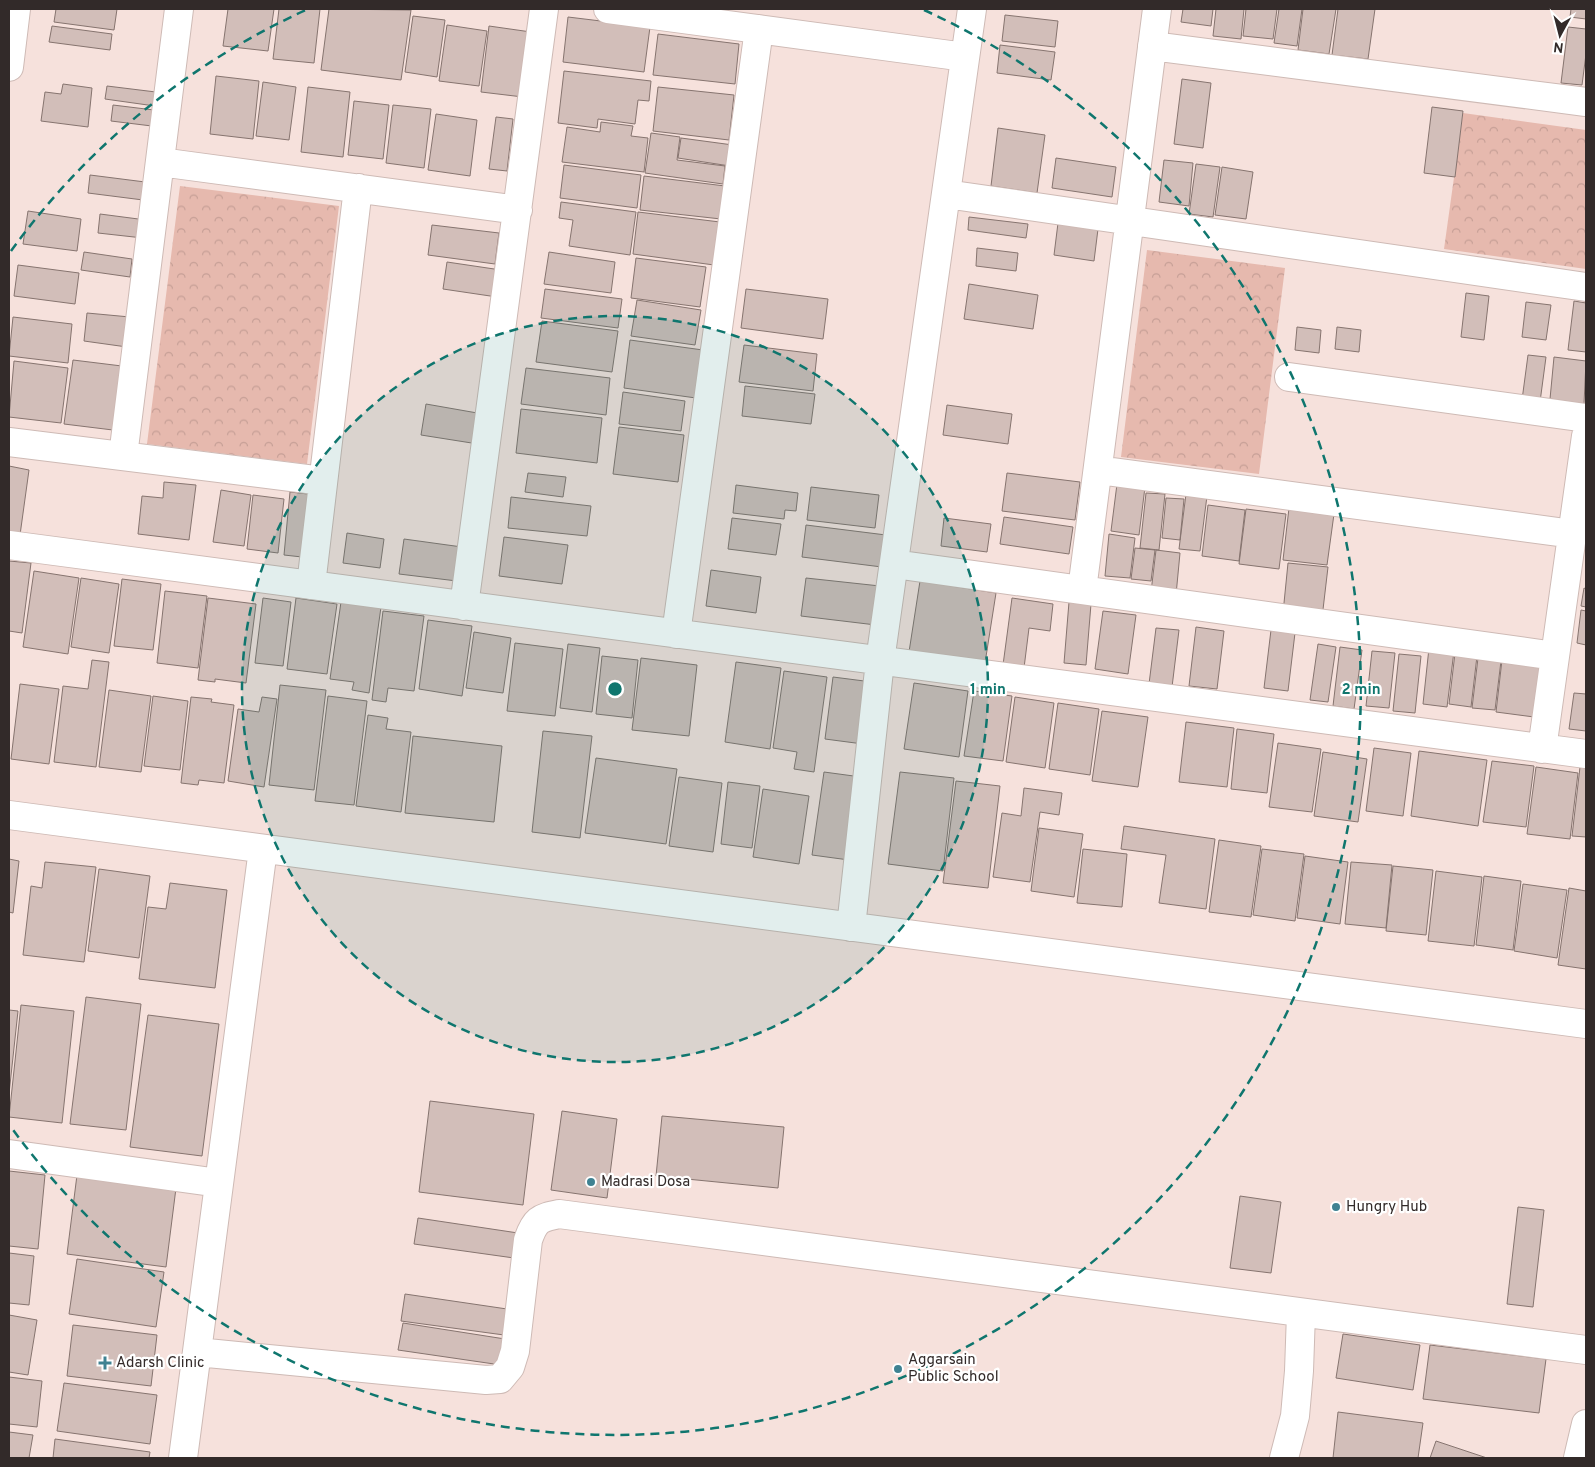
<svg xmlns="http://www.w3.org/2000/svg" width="1595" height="1467" font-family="Overpass,sans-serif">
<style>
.park{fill:url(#park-crowns)}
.building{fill:#d2beb9;stroke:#86746f}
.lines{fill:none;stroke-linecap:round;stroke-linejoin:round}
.minor-casing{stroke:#cebab5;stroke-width:30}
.minor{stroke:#fff;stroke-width:28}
.ring{fill:none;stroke:#0f766e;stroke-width:2.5;stroke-dasharray:9 6}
.poi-dot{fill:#3f8292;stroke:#fff;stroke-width:2}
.labels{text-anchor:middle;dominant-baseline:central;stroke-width:4.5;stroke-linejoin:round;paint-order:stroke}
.poi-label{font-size:15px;fill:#322a29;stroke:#fff;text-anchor:start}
.centre{fill:#0f766e;stroke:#fff;stroke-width:2.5}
.ring-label{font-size:15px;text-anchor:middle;font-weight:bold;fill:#0f766e;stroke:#fff;stroke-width:4.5;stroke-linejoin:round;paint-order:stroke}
</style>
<defs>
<pattern id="park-crowns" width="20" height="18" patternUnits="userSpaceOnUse" patternTransform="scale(1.25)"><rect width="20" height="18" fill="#e6b9ae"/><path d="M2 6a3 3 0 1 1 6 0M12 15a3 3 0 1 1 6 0" fill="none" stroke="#c69f96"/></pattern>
</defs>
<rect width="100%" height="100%" fill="#f6e1dc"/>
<!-- park -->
<path class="park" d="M1463,113L1586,130V269L1444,249Z
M180,186L339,206L307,464L147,444Z
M1147,250L1285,268L1259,474L1121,457Z"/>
<!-- building -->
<path class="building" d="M56,9H117L114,30L54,22Z
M228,9H274L268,51L223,46Z
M279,9H320L314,63L273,59Z
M329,9L411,10L401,80L321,70Z
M1183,9H1213L1211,26L1181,22Z
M1216,9H1244L1241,39L1213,36Z
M1246,9H1277L1273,39L1243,36Z
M1279,9H1302L1297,46L1274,43Z
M1303,9H1336L1329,54L1298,50Z
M1338,9H1375L1368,59L1332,55Z
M1571,9H1586V19L1570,17Z
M1005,15L1058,21L1055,47L1002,41Z
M413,16L445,20L437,77L405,72Z
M568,17L650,27L644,72L563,62Z
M447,25L487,31L479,86L439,81Z
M52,26L112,34L110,50L49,42Z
M489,26L531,32L523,97L481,92Z
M1568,27L1586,29V54L1582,85L1561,83Z
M658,34L739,44L735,84L653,75Z
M1000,45L1055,52L1051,80L997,73Z
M564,71L651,81L649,101L638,100L635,124L598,119L597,128L558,123Z
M216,76L259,81L253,139L210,134Z
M1182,79L1211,83L1203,148L1174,144Z
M263,82L296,87L289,140L256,136Z
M63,84L92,88L88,127L41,121L45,92L61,94Z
M107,86L164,93L162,107L105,99Z
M308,87L350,92L343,157L301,152Z
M658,87L734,95L729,140L653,131Z
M354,101L389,105L383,159L348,155Z
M113,105L162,111L160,127L111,121Z
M393,105L431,109L424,168L386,163Z
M1432,107L1463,111L1455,177L1424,173Z
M436,114L477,120L470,176L428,170Z
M496,117L513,119L507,171L489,169Z
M601,122L633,126L631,136L648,138L644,172L562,162L567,127L600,132Z
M998,128L1045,135L1037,193L991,186Z
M651,133L680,137L677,160L725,166L723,184L645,173Z
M681,138L733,145L730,166L678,158Z
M1056,158L1116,167L1112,197L1052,188Z
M1164,160L1193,163L1189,206L1159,202Z
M1196,164L1220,167L1213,217L1189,214Z
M564,165L641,175L637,208L560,198Z
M1222,167L1253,172L1246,219L1215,215Z
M90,175L153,183L151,201L88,193Z
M644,176L725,186L721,219L640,210Z
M561,202L636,212L630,255L569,246L573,220L559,218Z
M28,211L81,219L77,251L23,244Z
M638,212L720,222L714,265L633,254Z
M100,214L146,220L143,238L98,233Z
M969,217L1028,224L1026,238L968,230Z
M1058,223L1098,229L1094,261L1054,255Z
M432,225L499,233L495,264L428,255Z
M977,248L1018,253L1016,271L976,266Z
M84,252L132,259L130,277L81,270Z
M549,252L615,262L611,293L544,284Z
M636,258L706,267L700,307L631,298Z
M447,262L501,270L497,297L443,289Z
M18,265L79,273L75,304L14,296Z
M969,284L1038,295L1033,329L964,319Z
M545,289L622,299L618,328L541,318Z
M746,289L828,299L823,339L741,328Z
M1466,293L1489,296L1484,340L1461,337Z
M637,300L701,310L695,345L631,336Z
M1574,301L1586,303V352L1568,350Z
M1526,302L1551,305L1546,340L1522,337Z
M87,313L130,317L127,347L84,341Z
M13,317L72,324L68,363L9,356Z
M542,321L618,331L612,372L536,362Z
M1297,327L1321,330L1319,353L1295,350Z
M1337,327L1361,330L1359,352L1335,349Z
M630,340L703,350L696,398L624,388Z
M744,345L817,354L813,391L739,382Z
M1528,355L1546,357L1540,402L1522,400Z
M1554,357L1586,361L1584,404L1550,399Z
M73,360L130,367L121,431L64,424Z
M14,361L68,368L61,423L9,417Z
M526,368L610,378L606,415L521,404Z
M745,386L815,394L811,424L742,416Z
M623,392L685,401L681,431L619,424Z
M426,404L483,414L478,444L421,435Z
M947,405L1012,414L1008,444L943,435Z
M521,409L602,418L597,463L516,453Z
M619,427L684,435L678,482L613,474Z
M9,466L29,470L20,535L9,533Z
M528,473L566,477L563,497L525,492Z
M1007,473L1080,482L1075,520L1002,511Z
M164,482L196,485L189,540L138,534L142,496L163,498Z
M1117,484L1145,487L1139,535L1111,531Z
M736,485L798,493L796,511L785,510L784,519L733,513Z
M811,487L879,495L875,528L807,520Z
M221,490L251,495L244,546L213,542Z
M290,492L308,494L302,557L284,555Z
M1146,493L1165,494L1159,550L1140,548Z
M1186,494L1207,496L1200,551L1179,549Z
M253,495L284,499L278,553L247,549Z
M511,497L591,506L587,536L508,528Z
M1166,498L1184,499L1180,540L1162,538Z
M1208,505L1245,510L1239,561L1202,556Z
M1289,508L1334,514L1327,565L1283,560Z
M1246,509L1286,514L1279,569L1239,564Z
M1004,517L1073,527L1069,554L1000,544Z
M732,518L781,524L776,555L728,549Z
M944,518L991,524L987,552L941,546Z
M806,525L894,536L890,568L802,557Z
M347,533L384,539L380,568L343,563Z
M1109,534L1135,538L1130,578L1105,576Z
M504,537L568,545L562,584L499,576Z
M404,539L462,547L457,581L399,574Z
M1135,548L1155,550L1151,581L1131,579Z
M1156,550L1180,553L1176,595L1151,592Z
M9,561L31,563L22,633L9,631Z
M1288,563L1328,567L1322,618L1283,613Z
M711,570L761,577L756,613L706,606Z
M34,571L79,578L68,654L23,647Z
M81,578L119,584L109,653L71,647Z
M806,578L880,586L876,625L801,616Z
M122,579L161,584L153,650L114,646Z
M920,581L996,593L985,663L909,652Z
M1584,588L1586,589V607L1581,606Z
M165,591L207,596L198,668L157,663Z
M208,598L256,604L246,683L215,679V682L198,680Z
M263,598L291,602L283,666L255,663Z
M296,598L337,604L327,674L287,669Z
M1012,598L1053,604L1050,631L1029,628L1024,668L1003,665Z
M341,602L381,607L369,693L352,690L354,682L330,679Z
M1069,602L1091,604L1086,665L1064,663Z
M1581,610L1586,611V645L1577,643Z
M383,611L424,616L414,691L388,688L386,702L372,700Z
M1103,611L1136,615L1128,674L1095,669Z
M428,620L472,626L462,696L419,689Z
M1196,627L1224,631L1217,689L1189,686Z
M1156,628L1179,630L1172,687L1149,684Z
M1271,630L1295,633L1288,691L1264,688Z
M474,632L511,638L503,693L466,688Z
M515,643L563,649L555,716L507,711Z
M568,644L600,648L592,712L560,708Z
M1318,644L1336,647L1328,702L1310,700Z
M1340,647L1362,650L1354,709L1333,706Z
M1429,648L1454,651L1447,707L1423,704Z
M1372,651L1395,653L1389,708L1366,706Z
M1455,653L1477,656L1471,707L1449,704Z
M1399,654L1421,656L1415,713L1393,711Z
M602,656L638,660L632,718L596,714Z
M641,658L697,665L689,736L632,730Z
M1478,658L1501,661L1495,710L1472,708Z
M92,660L109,662L96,767L54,762L63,686L88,689Z
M1502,660L1541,664L1534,717L1496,712Z
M736,662L781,668L770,749L725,742Z
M784,671L827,677L814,772L794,769L797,752L773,748Z
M833,677L872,682L863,744L825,739Z
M914,683L968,691L959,757L904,749Z
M20,684L59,689L49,764L11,759Z
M280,685L326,690L314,790L269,785Z
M109,690L151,696L141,772L99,767Z
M974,691L1012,696L1003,761L964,756Z
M1574,693L1586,694V731L1569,729Z
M153,696L188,701L180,770L144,766Z
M328,696L367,701L354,805L315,801Z
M191,697L212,699L211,702L234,705L224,783L199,780L198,785L181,783Z
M262,697L277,699L264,787L228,781L238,709L259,712Z
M1015,697L1054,703L1045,768L1006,762Z
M1058,703L1099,709L1090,775L1049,769Z
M1102,711L1148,717L1138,787L1092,781Z
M368,715L388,718L386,729L411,732L401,812L356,806Z
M1186,722L1234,728L1227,787L1179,782Z
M1237,729L1274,734L1267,793L1231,789Z
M543,731L592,736L580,838L532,832Z
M413,736L502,746L494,822L405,813Z
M1278,743L1321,749L1312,812L1269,807Z
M1374,748L1411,753L1403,816L1366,811Z
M1419,751L1487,760L1478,826L1411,816Z
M1323,752L1367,759L1358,822L1314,816Z
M596,758L677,769L666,844L585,833Z
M1492,761L1534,766L1526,827L1483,822Z
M1536,767L1578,773L1570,839L1527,834Z
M1580,767L1586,768V837L1572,836Z
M824,772L861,777L849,860L812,855Z
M900,772L954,778L943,871L888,864Z
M679,777L722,783L713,852L669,846Z
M956,781L1000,786L988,888L943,883Z
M728,782L760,786L752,848L721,844Z
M1024,788L1062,793L1059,815L1040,812L1030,882L993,877L1002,813L1021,816Z
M763,789L809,796L799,864L753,857Z
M1124,826L1215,839L1206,909L1159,903L1166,855L1121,849Z
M1039,828L1083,834L1074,897L1031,891Z
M1219,840L1261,846L1251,917L1209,912Z
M1083,849L1127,854L1122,907L1077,903Z
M1262,849L1304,854L1295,921L1253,915Z
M1305,856L1348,862L1340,924L1297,918Z
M9,859L19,861L13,913L9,912Z
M45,862L96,867L84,962L23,955L31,886L42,888Z
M1351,862L1392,865L1386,928L1345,924Z
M1393,866L1433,870L1426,935L1386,931Z
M99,869L150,876L139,958L88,951Z
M1436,871L1482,877L1474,946L1428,941Z
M1484,876L1521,881L1513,950L1476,945Z
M170,883L227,890L215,988L139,979L148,907L166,909Z
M1523,884L1567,890L1557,958L1514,951Z
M1569,888L1586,891V969L1558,965Z
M86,997L141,1004L126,1130L70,1124Z
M21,1005L74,1011L62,1123L9,1117Z
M9,1010L18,1011L9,1094Z
M148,1015L219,1024L202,1156L130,1147Z
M430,1101L534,1114L523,1205L419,1192Z
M562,1111L617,1119L607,1198L551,1190Z
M662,1116L784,1127L778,1188L656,1176Z
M9,1171L45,1175L38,1249L9,1246Z
M77,1175L176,1188L166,1267L67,1254Z
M1240,1196L1281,1202L1271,1273L1230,1268Z
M1518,1207L1544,1210L1533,1307L1507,1304Z
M418,1218L518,1233L514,1258L414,1244Z
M9,1253L34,1256L29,1305L9,1303Z
M77,1259L164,1272L156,1327L69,1314Z
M405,1294L507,1309L504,1335L401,1321Z
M9,1315L37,1320L28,1375L9,1372Z
M403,1323L505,1339L501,1365L398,1350Z
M73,1325L157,1335L151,1386L67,1376Z
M1343,1334L1420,1345L1413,1390L1336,1378Z
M1430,1345L1546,1359L1539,1413L1423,1399Z
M9,1377L42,1381L37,1427L9,1424Z
M64,1383L157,1395L150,1444L57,1431Z
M1338,1412L1423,1423L1418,1458H1333Z
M9,1432L33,1435L29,1458H9Z
M55,1439L150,1452L149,1458H53Z
M1436,1441L1487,1458H1430Z"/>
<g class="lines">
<!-- minor casing -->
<g class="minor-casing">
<path id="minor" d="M608,9L965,57
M1152,46L1586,102
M9,67L16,9
M160,162L518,210
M946,194L1586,287
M1289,377L1586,418
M9,442L323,481
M123,456L179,9
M1098,470L1573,534
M9,545L1586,754
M894,564L1555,656
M311,585L358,188
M1082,590L1157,9
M464,606L544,9
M676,634L759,29
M1542,749L1586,436
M9,815L1586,1024
M851,927L880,661L972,9
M9,1154L219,1183
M197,1352L486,1380L500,1379L510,1367L515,1351L528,1240C535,1220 539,1218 559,1214L1586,1350
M183,1458L263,849
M1284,1458L1295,1416L1299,1371L1301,1313
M1578,1458L1586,1424"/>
</g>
<!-- minor -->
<use href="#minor" class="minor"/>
</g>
<!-- distance rings -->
<circle cx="615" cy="689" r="373" fill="#0f766e" fill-opacity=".12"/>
<g class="ring">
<circle cx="615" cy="689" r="373"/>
<path d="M11 251A746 746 0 0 1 306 10M924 10A746 746 0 1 1 11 1127"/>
</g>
<!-- markers -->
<g class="poi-dot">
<circle cx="591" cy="1182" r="5"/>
<circle cx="1336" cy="1207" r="5"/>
<path d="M102.5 1355.5h5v5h5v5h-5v5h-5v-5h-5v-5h5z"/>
<circle cx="898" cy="1369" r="5"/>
</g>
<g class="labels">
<!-- poi labels -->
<g class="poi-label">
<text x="601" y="1182">Madrasi Dosa</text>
<text x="1346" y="1207">Hungry Hub</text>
<text x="908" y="1360">Aggarsain<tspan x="908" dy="17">Public School</tspan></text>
<text x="116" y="1363">Adarsh Clinic</text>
</g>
</g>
<circle cx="615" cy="689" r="8" class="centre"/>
<g class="ring-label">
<text x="988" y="694">1 min</text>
<text x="1361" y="694">2 min</text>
</g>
<!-- border -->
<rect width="1595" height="1467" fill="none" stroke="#322a29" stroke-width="20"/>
<!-- north arrow -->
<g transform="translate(1560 35) rotate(187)" stroke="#ffffff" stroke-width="4" paint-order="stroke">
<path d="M0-4L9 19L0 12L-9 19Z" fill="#322a29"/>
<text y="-8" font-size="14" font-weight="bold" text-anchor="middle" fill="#322a29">N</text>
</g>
</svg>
